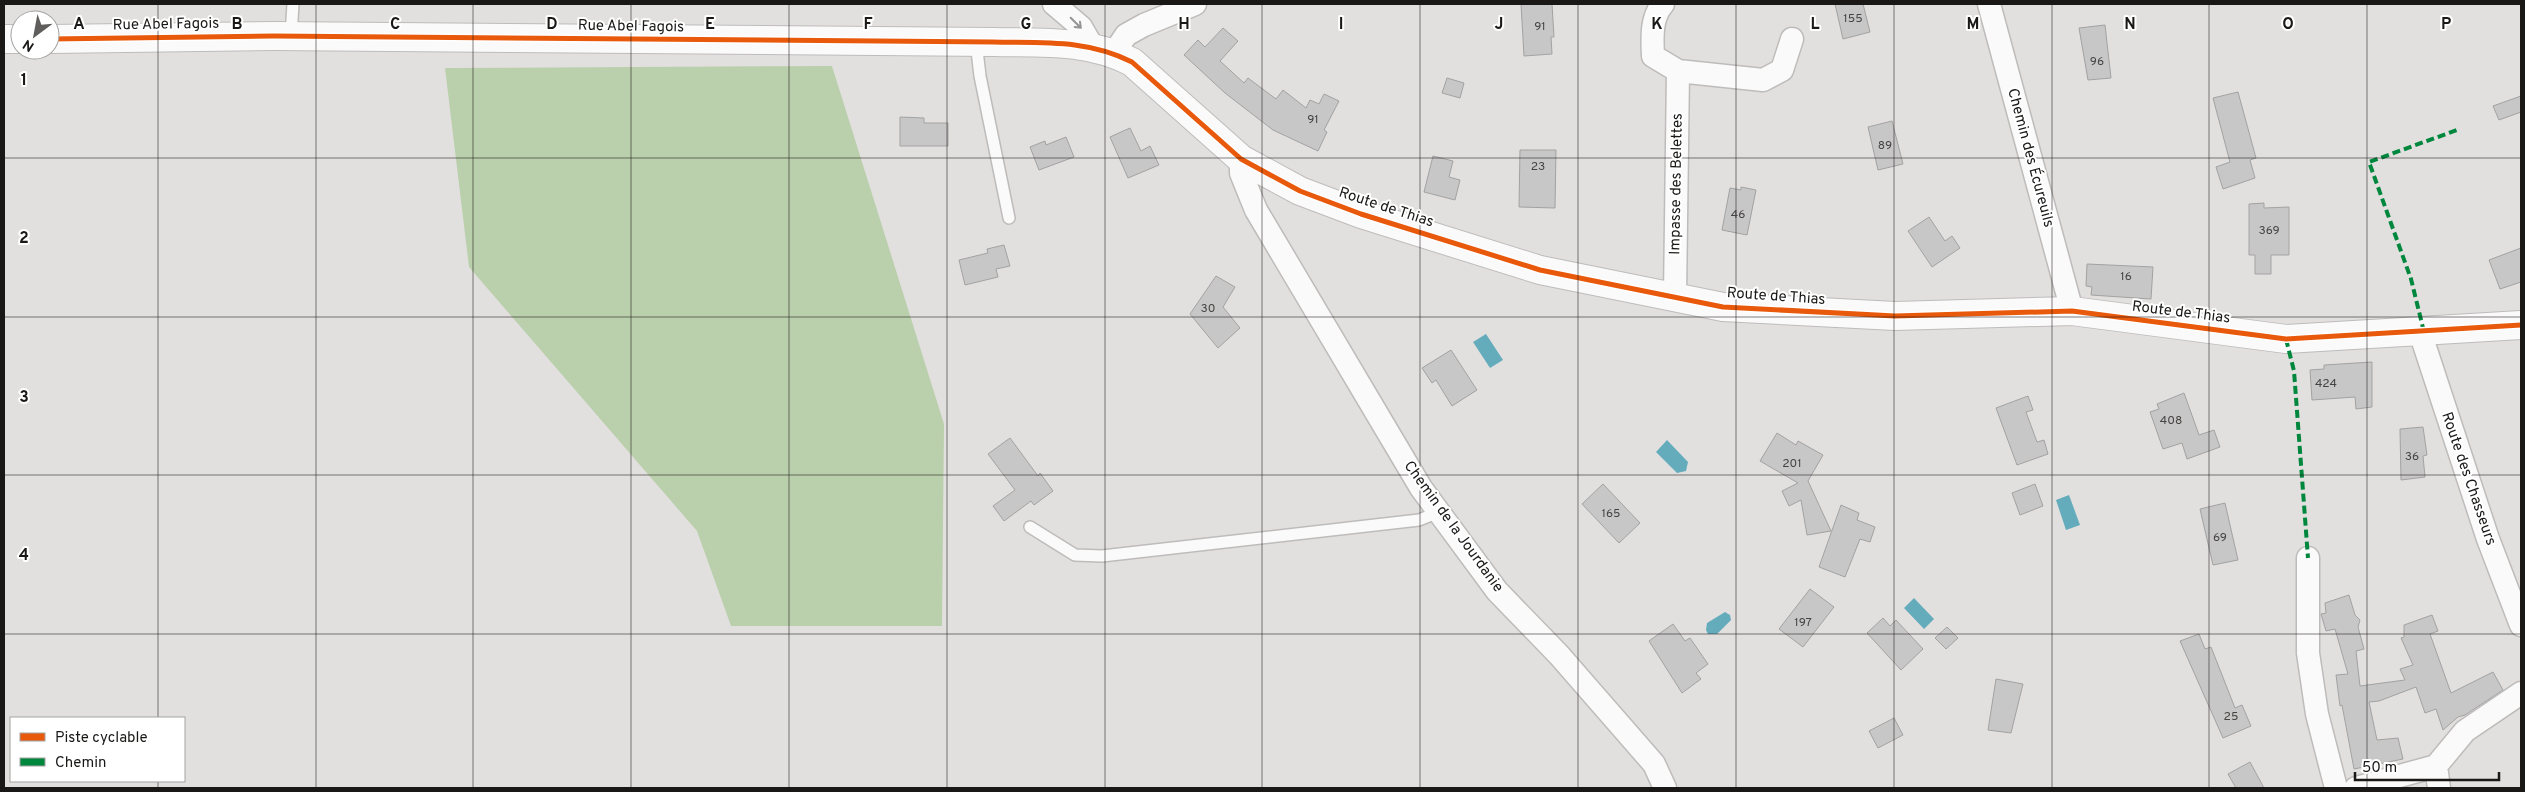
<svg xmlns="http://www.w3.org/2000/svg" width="2525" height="792" font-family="Overpass,sans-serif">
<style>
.green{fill:#bacfac}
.water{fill:#64acbc}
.building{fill:#c8c7c7;stroke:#a3a2a3}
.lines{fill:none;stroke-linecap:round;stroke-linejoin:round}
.lane-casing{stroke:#bebcbb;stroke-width:14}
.street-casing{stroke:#bebcbb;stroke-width:25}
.secondary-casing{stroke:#bebcbb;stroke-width:30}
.lane{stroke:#fbfafa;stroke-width:11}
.street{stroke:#fbfafa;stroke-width:22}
.secondary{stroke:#fbfafa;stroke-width:28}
.quiet{stroke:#00873e;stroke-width:4;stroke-dasharray:8 4;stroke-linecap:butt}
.cycleway-casing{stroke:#fff;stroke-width:8}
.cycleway{stroke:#e8590c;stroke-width:5}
.oneway{stroke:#959494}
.grid{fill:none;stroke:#191817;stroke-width:1;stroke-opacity:0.55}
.labels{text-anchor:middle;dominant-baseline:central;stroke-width:4;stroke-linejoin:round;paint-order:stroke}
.number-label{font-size:12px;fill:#454443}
.street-label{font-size:15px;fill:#191817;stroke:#fff}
.grid-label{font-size:16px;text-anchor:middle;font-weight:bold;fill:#191817;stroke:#fff;stroke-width:4;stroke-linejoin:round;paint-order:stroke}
</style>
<rect width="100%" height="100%" fill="#e2e0de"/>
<!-- green -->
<path class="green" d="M832,66L944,424L942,626H731L697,531L469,267L445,68Z"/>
<!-- water -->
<path class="water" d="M1486,334L1503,360L1490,368L1473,342Z
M1667,440L1688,462L1686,471L1677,473L1656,452Z
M2069,495L2080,525L2066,530L2056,500Z
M1914,598L1934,619L1924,629L1904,608Z
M1725,612L1730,615L1731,620L1717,634H1708L1706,630L1707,623Z"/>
<!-- building -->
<path class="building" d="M1521,4H1552L1554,37H1551L1552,54L1524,56Z
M1835,4H1863L1870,32L1843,39Z
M2105,25L2111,78L2088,80L2079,28Z
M1223,28L1238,41L1220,61L1244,83L1248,78L1276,99L1283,90L1306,108L1310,100L1319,104L1324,94L1339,101L1324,130L1327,132L1318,151L1273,130L1225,93L1184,55L1198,40L1205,47Z
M1447,78L1464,83L1460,98L1442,93Z
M2238,92L2256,158L2250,160L2255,178L2223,189L2216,167L2230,162L2213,98Z
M2521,96V112L2499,120L2493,106Z
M900,117L924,118V123H948V146H900Z
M1892,121L1903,164L1878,170L1868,127Z
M1130,128L1141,151L1150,146L1159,165L1128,178L1110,137Z
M1066,137L1074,157L1039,170L1030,147L1045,141L1046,145Z
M1520,150H1556L1555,208L1519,207Z
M1433,156L1453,161L1449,177L1460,180L1455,200L1424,192Z
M1741,187L1756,190L1747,235L1722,230L1730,188L1741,190Z
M2264,203V208L2289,207V255H2271V274H2255V255H2249V204Z
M1929,217L1945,241L1952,236L1960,248L1932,267L1908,231Z
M1004,245L1010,266L996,269L998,277L965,285L959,260L988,253L987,249Z
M2521,248V282L2500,289L2489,260Z
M2087,264L2153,267L2151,299L2091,295L2092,287L2086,286Z
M1216,276L1235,287L1223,307L1240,328L1218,348L1190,314Z
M1451,350L1477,390L1452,406L1436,380L1432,383L1422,368Z
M2372,362V407L2356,409L2355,397L2312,400L2310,370L2324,369V365Z
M2184,393L2199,435L2214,430L2220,447L2187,459L2182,443L2163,449L2150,412L2159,409L2157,404Z
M2028,396L2033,410L2026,412L2037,442L2044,440L2048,454L2017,465L1996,408Z
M2423,427L2427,455L2423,456L2425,477L2401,480L2400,429Z
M1777,433L1796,445L1798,441L1823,455L1808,481L1831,531L1807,535L1801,500L1789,506L1782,491L1798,483L1760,461Z
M1010,438L1038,476L1040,473L1053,491L1034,505L1031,501L1004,521L993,506L1015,490L988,454Z
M1603,484L1640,523L1619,543L1582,504Z
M2035,484L2043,506L2020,515L2012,493Z
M2225,503L2238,560L2213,565L2200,509Z
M1841,505L1859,513L1857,520L1875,527L1870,542L1860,539L1845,577L1819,567Z
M1810,589L1834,607L1803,647L1779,629Z
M2349,595L2355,615L2360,620L2358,627L2364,649L2356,651L2360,686L2405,680L2400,669L2413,665L2401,638L2404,637V625L2432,615L2438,631L2430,634L2451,693L2493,672L2503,690L2465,715L2458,717L2443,730L2436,709L2425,713L2416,687L2379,701L2369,702L2377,740L2398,738L2403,759L2354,769L2342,705L2340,706L2336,675L2348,674L2335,629L2326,631L2321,614L2326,613L2325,603Z
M1883,618L1890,626L1896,620L1923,649L1901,670L1867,633Z
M1673,624L1685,641L1690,638L1708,664L1696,673L1701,679L1682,693L1649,641Z
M1947,627L1958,638L1946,649L1935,638Z
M2199,634L2205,649L2211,647L2235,708L2242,705L2251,726L2223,738L2180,641Z
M1996,679L2023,684L2011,733L1988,730Z
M1894,718L1903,735L1878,748L1869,731Z
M2250,762L2264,788H2236L2228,774Z"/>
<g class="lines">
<!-- lane casing -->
<g class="lane-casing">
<path id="lane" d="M291,36L293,4
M976,42L980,76L1009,218
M1030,527L1075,555L1102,556L1419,520L1439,512"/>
</g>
<!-- street casing -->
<g class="street-casing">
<path id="street" d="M1054,4L1081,27L1092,46
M1663,4C1651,17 1652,38 1653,56L1678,71L1675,297
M1989,4L2072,311
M1114,53L1126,35L1144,25L1195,4
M1678,71L1763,80L1782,70L1792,39
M1241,159V173L1256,210L1421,488L1497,591L1559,655L1654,764L1665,788
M2420,332L2488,539L2521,625
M2308,558V653L2317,714L2336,788
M2356,788L2436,766
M2439,788L2436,766L2465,731L2521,693"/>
</g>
<!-- secondary casing -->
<g class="secondary-casing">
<path id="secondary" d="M4,39H20
M50,39L274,36L993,42C1042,43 1087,39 1132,62L1241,159L1300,191L1361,214L1540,270L1723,307L1895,316L2072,311L2286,339L2521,325"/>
</g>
<!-- lane -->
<use href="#lane" class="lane"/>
<!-- street -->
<use href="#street" class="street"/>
<!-- secondary -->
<use href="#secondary" class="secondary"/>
<!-- quiet -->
<path class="quiet" d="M2424,332L2411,279L2369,162L2457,130
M2286,339L2294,371L2308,558"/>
<!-- cycleway casing -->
<g class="cycleway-casing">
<path id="cycleway" d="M50,39L274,36L993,42C1042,43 1087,39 1132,62L1241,159L1300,191L1361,214L1540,270L1723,307L1895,316L2072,311L2286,339L2521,325"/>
</g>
<!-- cycleway -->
<use href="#cycleway" class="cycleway"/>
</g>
<!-- one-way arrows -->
<defs><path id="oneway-shaft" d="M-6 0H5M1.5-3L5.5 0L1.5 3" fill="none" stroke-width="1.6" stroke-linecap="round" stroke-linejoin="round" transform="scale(1.25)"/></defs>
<use class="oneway" href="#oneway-shaft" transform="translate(1076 23) rotate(45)"/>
<!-- grid -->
<path class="grid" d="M158,4V718M316,4V788M473,4V788M631,4V788M789,4V788M947,4V788M1105,4V788M1262,4V788M1420,4V788M1578,4V788M1736,4V788M1894,4V788M2052,4V788M2209,4V788M2367,4V788M4,158H2521M4,317H2521M4,475H2521M4,634H2521M158,781V788"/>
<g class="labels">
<!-- number labels -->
<g class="number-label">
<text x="1853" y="19">155</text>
<text x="1540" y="27">91</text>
<text x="2097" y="62">96</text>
<text x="1313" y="120">91</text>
<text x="1885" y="146">89</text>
<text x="1538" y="167">23</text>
<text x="1738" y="215">46</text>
<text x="2269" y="231">369</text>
<text x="2126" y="277">16</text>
<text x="1208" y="309">30</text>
<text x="2326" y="384">424</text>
<text x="2171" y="421">408</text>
<text x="2412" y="457">36</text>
<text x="1792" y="464">201</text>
<text x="1611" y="514">165</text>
<text x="2220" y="538">69</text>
<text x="1803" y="623">197</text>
<text x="2231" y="717">25</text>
</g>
<!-- street labels -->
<g class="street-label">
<text transform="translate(166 25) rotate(-1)">Rue Abel Fagois</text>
<text transform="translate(631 27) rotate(1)">Rue Abel Fagois</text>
<text transform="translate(2030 158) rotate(75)">Chemin des Écureuils</text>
<text transform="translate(1677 184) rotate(-89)">Impasse des Belettes</text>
<text transform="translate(1386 208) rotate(18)">Route de Thias</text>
<text transform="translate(1776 297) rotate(4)">Route de Thias</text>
<text transform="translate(2181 313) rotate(7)">Route de Thias</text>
<text transform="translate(2468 479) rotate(71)">Route des Chasseurs</text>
<text transform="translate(1453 527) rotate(54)">Chemin de la Jourdanie</text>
</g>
</g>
<g class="grid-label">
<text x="79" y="29">A</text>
<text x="237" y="29">B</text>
<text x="395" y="29">C</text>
<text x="552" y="29">D</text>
<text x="710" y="29">E</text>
<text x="868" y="29">F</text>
<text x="1026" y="29">G</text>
<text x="1184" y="29">H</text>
<text x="1341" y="29">I</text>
<text x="1499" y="29">J</text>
<text x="1657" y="29">K</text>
<text x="1815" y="29">L</text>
<text x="1973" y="29">M</text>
<text x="2130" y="29">N</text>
<text x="2288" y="29">O</text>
<text x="2446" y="29">P</text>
<text x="24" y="85">1</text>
<text x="24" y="243">2</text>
<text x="24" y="402">3</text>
<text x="24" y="560">4</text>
</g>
<!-- border -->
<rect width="2525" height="792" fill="none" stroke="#191817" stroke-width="10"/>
<!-- legend -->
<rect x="10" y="717" width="175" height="65" fill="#ffffff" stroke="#a3a3a2"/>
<rect x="20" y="733" width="25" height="8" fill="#e8590c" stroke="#a3a3a2"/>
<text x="55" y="742" font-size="15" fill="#191817">Piste cyclable</text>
<rect x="20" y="758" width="25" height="8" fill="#00873e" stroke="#a3a3a2"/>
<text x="55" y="767" font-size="15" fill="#191817">Chemin</text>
<!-- north arrow -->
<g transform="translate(35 35) rotate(212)"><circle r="24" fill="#ffffff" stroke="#a3a3a2"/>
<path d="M0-4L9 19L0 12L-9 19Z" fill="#5f5e5d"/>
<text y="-8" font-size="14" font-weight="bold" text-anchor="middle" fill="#191817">N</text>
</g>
<!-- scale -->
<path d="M2355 772v8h144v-8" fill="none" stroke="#191817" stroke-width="2.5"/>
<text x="2362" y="772" font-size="15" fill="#191817" stroke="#ffffff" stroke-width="4" paint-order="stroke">50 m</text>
</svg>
